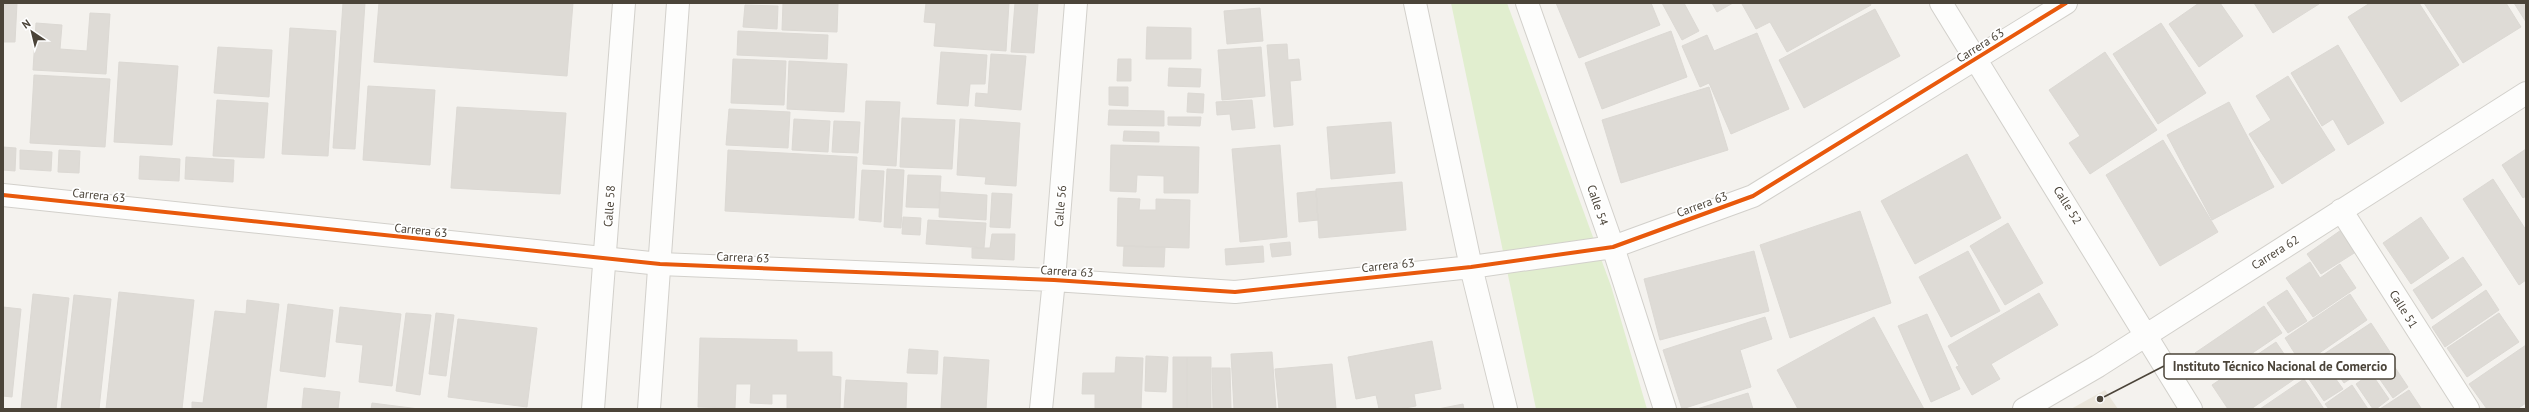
<svg xmlns="http://www.w3.org/2000/svg" width="2529" height="412" font-family="'PT Sans',sans-serif">
<style>
.education{fill:#eae5da}
.green{fill:#e1eecf}
.building{fill:#dedbd6;stroke:#dcd9d4}
.lines{fill:none;stroke-linecap:round;stroke-linejoin:round}
.minor-casing{stroke:#d2d0cb;stroke-width:24}
.tertiary-casing{stroke:#d2d0cb;stroke-width:24}
.minor{stroke:#fdfdfc;stroke-width:22}
.tertiary{stroke:#fdfdfc;stroke-width:22}
.cycleway-casing{stroke:#fff;stroke-width:6}
.cycleway{stroke:#e8590c;stroke-width:4}
.labels{text-anchor:middle;dominant-baseline:central;stroke-width:3.5;stroke-linejoin:round;paint-order:stroke}
.street-label{font-size:12px;fill:#4b4439;stroke:#fff}
.leader{fill:none;stroke:#4b4439;stroke-width:1.5}
.callout-dot{fill:#4b4439;stroke:#fff;stroke-width:1.5}
.callout{fill:#fff;stroke:#4b4439;stroke-width:1.5}
.callout-label{font-size:13px;text-anchor:middle;font-weight:bold;fill:#4b4439}
</style>
<rect width="100%" height="100%" fill="#f4f2ee"/>
<!-- education -->
<path class="education" d="M2105,390L2118,409H2071Z"/>
<!-- green -->
<path class="green" d="M1451,3H1507L1611,286L1647,409H1536Z"/>
<!-- building -->
<path class="building" d="M3,3H17L15,42H3Z
M343,3H365L355,149L333,148Z
M379,3H573L567,76L374,62Z
M783,3H838L837,32L782,30Z
M926,3H1009L1006,51L934,46L936,23L924,22Z
M1015,3H1038L1034,53L1011,52Z
M1556,3H1651L1660,25L1579,58Z
M1662,3H1684L1699,31L1682,40Z
M1712,3H1733L1717,12Z
M1744,3H1870L1871,5L1787,52L1770,22L1756,29L1742,4Z
M2199,3H2220L2243,36L2199,67L2169,24Z
M2254,3H2318L2319,4L2273,33Z
M2370,3H2419L2459,65L2401,102L2348,17Z
M2424,3H2506L2521,27L2463,63Z
M2514,3H2526V22Z
M745,5L778,6L777,29L743,27Z
M1260,8L1263,41L1227,44L1224,11Z
M1875,9L1900,56L1804,108L1779,60Z
M90,13L110,14L106,74L33,70L36,23L62,25L60,49L87,51Z
M2161,23L2206,93L2158,124L2113,54Z
M1147,27L1191,28V59H1146Z
M290,28L336,31L328,156L282,154Z
M738,31L828,35L827,59L737,55Z
M1671,31L1687,77L1602,109L1585,63Z
M1757,33L1789,109L1731,134L1709,83L1700,87L1682,46L1707,35L1714,51Z
M1287,44L1288,60L1299,59L1301,80L1290,81L1293,125L1274,127L1267,45Z
M2338,45L2384,123L2348,145L2333,119L2322,126L2291,73Z
M218,47L272,50L269,97L214,93Z
M1261,47L1265,96L1222,100L1218,50Z
M941,52L987,55L985,84H970L968,106L937,104Z
M2105,52L2157,130L2090,174L2069,143L2080,136L2049,90Z
M991,54L1026,56L1021,110L975,106L976,93L988,94Z
M733,59L786,61L784,105L731,103Z
M1118,59H1131V81H1117Z
M789,61L847,64L844,112L787,109Z
M119,62L178,66L172,145L114,142Z
M1169,68L1201,69L1200,87L1168,86Z
M34,75L110,79L105,147L30,143Z
M2288,76L2335,150L2282,184L2249,134L2271,120L2256,96Z
M368,86L435,90L430,165L363,160Z
M1109,87H1128V106L1109,105Z
M1709,87L1728,150L1621,183L1602,120Z
M1188,93L1204,94L1203,113L1187,112Z
M217,100L268,103L264,158L213,156Z
M1252,100L1255,128L1232,130L1230,114L1217,115L1216,102Z
M866,101L900,102L896,166L863,164Z
M2229,102L2274,187L2212,220L2167,135Z
M457,107L566,113L560,194L451,188Z
M729,109L790,112L788,148L726,145Z
M1109,110L1164,111V126L1108,125Z
M1168,117H1201L1200,126L1168,125Z
M902,118L955,120L952,169L900,167Z
M794,119L830,121L828,152L792,150Z
M960,119L1020,123L1016,186L985,184L986,177L957,175Z
M834,121L860,122L858,153L832,152Z
M1391,122L1395,173L1331,179L1327,127Z
M1124,131L1159,132V142L1123,141Z
M2163,140L2218,232L2160,266L2106,175Z
M1111,145L1199,147L1198,193H1164V176L1137,175L1136,192L1110,191Z
M1280,145L1287,237L1240,242L1232,149Z
M3,147L16,148L15,171L3,170Z
M2526,149V196L2523,198L2502,165Z
M20,150L52,152L51,171L20,169Z
M59,150L80,151L79,173L58,172Z
M728,150L857,157L854,218L725,211Z
M1967,154L2001,218L1915,264L1881,201Z
M140,156L180,159L179,181L139,179Z
M186,157L234,160L233,182L185,179Z
M887,169L904,170L901,228L884,227Z
M862,170L884,171L881,222L859,220Z
M908,175L941,176L939,208L906,207Z
M2493,179L2526,230V280L2519,285L2463,199Z
M1402,182L1406,230L1319,238L1316,189Z
M1316,191L1318,220L1299,222L1297,193Z
M940,192L987,195L986,220L939,217Z
M992,193L1012,194L1010,228L990,227Z
M1118,198L1140,199L1139,210H1156V199L1190,200L1189,248L1117,246Z
M1860,211L1891,303L1790,338L1760,245Z
M903,217L921,218L920,235L902,234Z
M2421,217L2449,258L2411,284L2383,243Z
M928,220L986,223L984,248L926,244Z
M2008,223L2043,283L2005,305L1970,246Z
M2344,228L2359,250L2321,274L2307,254Z
M992,234H1015L1014,260L972,258V248H990Z
M1290,242L1291,255L1272,257L1270,244Z
M1124,246L1165,247L1164,267L1123,266Z
M1263,246L1264,262L1226,265L1225,249Z
M1754,251L1769,311L1660,340L1644,279Z
M1968,251L2000,311L1951,337L1919,277Z
M2463,257L2482,285L2432,319L2413,290Z
M2310,262L2320,278L2340,264L2356,288L2313,317L2286,278Z
M2287,290L2307,321L2288,333L2267,303Z
M2486,290L2499,310L2445,347L2432,327Z
M119,292L194,300L182,409H106Z
M2039,293L2058,325L1991,364L2000,379L1972,395L1956,367L1959,366L1948,346Z
M33,294L69,298L56,409H21Z
M2350,294L2367,320L2302,365L2285,338Z
M74,295L111,299L99,409H61Z
M247,300L279,304L266,409H192V402L203,403L215,311L246,314Z
M288,304L333,310L325,377L280,371Z
M2264,306L2282,333L2214,379L2195,353Z
M3,307L21,309L12,397L3,396Z
M340,307L401,314L392,386L359,382L363,345L336,342Z
M406,313L431,315L420,395L396,391Z
M436,313L454,315L446,376L429,374Z
M2499,313L2519,342L2467,377L2447,348Z
M1927,314L1960,389L1931,402L1898,326Z
M1765,317L1772,339L1740,350L1751,387L1682,409L1663,350Z
M1874,317L1924,409H1798L1777,370Z
M458,319L537,328L527,407L448,397Z
M2371,323L2390,352L2344,383L2324,354Z
M700,338L797,340V352H832V376L841,377L840,409H787V394H772V404L750,403L751,384H736L735,408L698,407Z
M1432,341L1441,389L1414,394L1416,406L1399,409H1379L1376,395L1356,399L1348,357Z
M2276,342L2299,376L2251,409H2228L2212,385Z
M2526,345V403L2517,409H2487L2469,384Z
M909,349L938,351L937,374L907,373Z
M1272,352L1276,409H1234L1231,354Z
M1146,356L1168,357L1166,392L1145,391Z
M944,357L989,360L986,409H941Z
M1116,357L1143,358L1141,409H1095V394H1082L1083,373H1115Z
M1173,357H1187V409H1173Z
M1187,357H1211V409H1187Z
M2320,357L2343,389L2324,401L2302,369Z
M2390,360L2408,387L2393,398L2374,371Z
M1332,364L1336,409H1279L1275,369Z
M1212,368H1230L1231,409H1213Z
M2371,373L2389,399L2376,409H2373L2356,384Z
M2304,379L2324,409H2260Z
M846,380L907,383L906,409H844Z
M2352,385L2368,409H2329L2325,404Z
M304,388L340,392L338,409L302,408Z
M2409,390L2421,408L2380,409Z
M1748,393L1753,409H1697Z
M372,403L419,409H371Z
M1463,404L1464,409H1438Z"/>
<g class="lines">
<!-- minor casing -->
<g class="minor-casing">
<path id="minor" d="M1415,3L1471,267L1506,409
M1527,3L1613,247L1665,409
M1941,3L2191,409
M3,195L660,264L1054,280L1235,292L1471,267L1613,247L1753,196L2066,3
M2341,210L2468,409
M1041,409L1054,280L1076,3
M2024,409L2098,366L2526,93"/>
</g>
<!-- tertiary casing -->
<g class="tertiary-casing">
<path id="tertiary" d="M593,409L624,3
M649,409L678,3"/>
</g>
<!-- minor -->
<use href="#minor" class="minor"/>
<!-- tertiary -->
<use href="#tertiary" class="tertiary"/>
<!-- cycleway casing -->
<g class="cycleway-casing">
<path id="cycleway" d="M3,195L660,264L1054,280L1235,292L1471,267L1613,247L1753,196L2066,3"/>
</g>
<!-- cycleway -->
<use href="#cycleway" class="cycleway"/>
</g>
<g class="labels">
<!-- street labels -->
<g class="street-label">
<text transform="translate(1980 45) rotate(-32)">Carrera 63</text>
<text transform="translate(99 195) rotate(6)">Carrera 63</text>
<text transform="translate(1702 204) rotate(-20)">Carrera 63</text>
<text transform="translate(1598 205) rotate(71)">Calle 54</text>
<text transform="translate(2068 205) rotate(58)">Calle 52</text>
<text transform="translate(609 206) rotate(-86)">Calle 58</text>
<text transform="translate(1060 206) rotate(-85)">Calle 56</text>
<text transform="translate(421 230) rotate(6)">Carrera 63</text>
<text transform="translate(2275 252) rotate(-32)">Carrera 62</text>
<text transform="translate(743 257) rotate(2)">Carrera 63</text>
<text transform="translate(1388 265) rotate(-6)">Carrera 63</text>
<text transform="translate(1067 271) rotate(3)">Carrera 63</text>
<text transform="translate(2404 309) rotate(58)">Calle 51</text>
</g>
</g>
<!-- callouts -->
<path class="leader" d="M2100 399L2164 366"/>
<circle class="callout-dot" cx="2100" cy="399" r="4"/>
<rect class="callout" x="2164" y="354" width="231" height="25" rx="4"/>
<g class="callout-label">
<text x="2280" y="371">Instituto Técnico Nacional de Comercio</text>
</g>
<!-- border -->
<rect width="2529" height="412" fill="none" stroke="#4b4439" stroke-width="8"/>
<!-- north arrow -->
<g transform="translate(32 32) rotate(325)" stroke="#ffffff" stroke-width="3" paint-order="stroke">
<path d="M0-3L7 15L0 10L-7 15Z" fill="#4b4439"/>
<text y="-6" font-size="11" font-weight="bold" text-anchor="middle" fill="#4b4439">N</text>
</g>
</svg>
